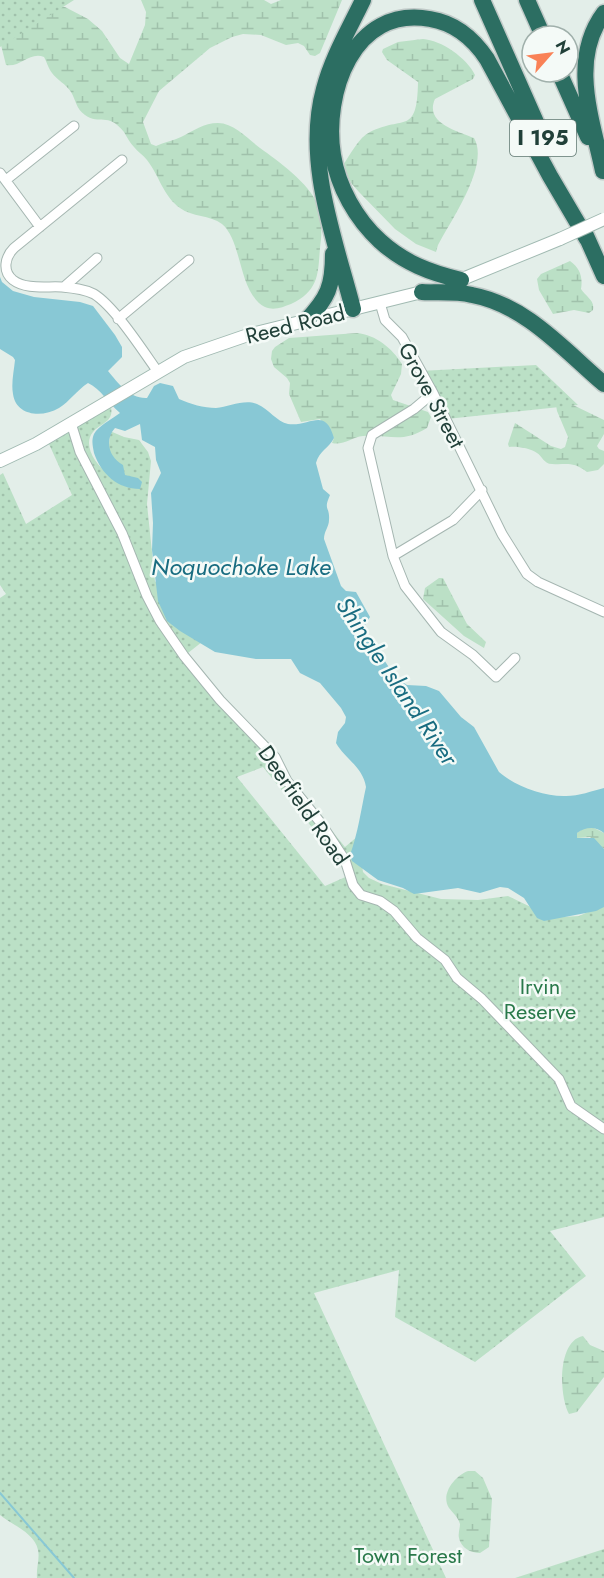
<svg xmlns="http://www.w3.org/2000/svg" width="604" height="1578" font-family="Jost,sans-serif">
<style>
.wetland{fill:url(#wetland-marsh)}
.park{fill:url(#park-dots);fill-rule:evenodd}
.water{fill:#88c8d5}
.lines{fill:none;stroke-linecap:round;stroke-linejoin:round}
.stream{stroke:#88c8d5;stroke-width:2}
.street-casing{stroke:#a5b6b1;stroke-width:11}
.secondary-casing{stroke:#a1bab2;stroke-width:14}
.highway-casing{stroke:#c1cac8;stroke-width:19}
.street{stroke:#fff;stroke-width:9}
.secondary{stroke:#fff;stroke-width:12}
.highway{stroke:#2c6e62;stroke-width:16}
.secondary-bridge-casing{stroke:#a1bab2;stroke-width:14;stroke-linecap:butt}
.secondary-bridge{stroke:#fff;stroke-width:12}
.labels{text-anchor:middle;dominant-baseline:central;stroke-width:5;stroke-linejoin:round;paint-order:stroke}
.shield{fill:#f4faf7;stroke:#607872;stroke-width:1.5}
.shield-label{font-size:21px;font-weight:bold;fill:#214039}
.street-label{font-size:22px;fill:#214039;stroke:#f4faf7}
.park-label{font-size:22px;fill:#29794a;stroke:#f4faf7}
.water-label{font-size:24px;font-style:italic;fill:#186c80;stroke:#f4faf7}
</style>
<defs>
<pattern id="wetland-marsh" width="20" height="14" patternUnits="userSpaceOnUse" patternTransform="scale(1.5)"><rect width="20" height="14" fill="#bbe0c6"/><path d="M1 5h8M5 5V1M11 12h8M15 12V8" fill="none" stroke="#a0c1ab"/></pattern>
<pattern id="park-dots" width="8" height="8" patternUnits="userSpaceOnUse" patternTransform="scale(1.5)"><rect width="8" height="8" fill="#bbe0c6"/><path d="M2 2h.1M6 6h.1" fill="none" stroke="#a0c1ab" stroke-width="1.8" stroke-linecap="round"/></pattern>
</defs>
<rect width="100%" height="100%" fill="#e3eee9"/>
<!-- wetland -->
<path class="wetland" d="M0,0L65,7L88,19L102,31L120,58L129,64L145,25L146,12L141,0H264L271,4L281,0H342L320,53L315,56L310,55L304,46L298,43L286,45L261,35L243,34L232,37L210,48L159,91L143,122L151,144L156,146C164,142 173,141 181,137C193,131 204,123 218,123C234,123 248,139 260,148C277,160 310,184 317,204C321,215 322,229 321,239C317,269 323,289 291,304C283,307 274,311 265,307C238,293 243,242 222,224C210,215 192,217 180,208C163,196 159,175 147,160C143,155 138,152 134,147C130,143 127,137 124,132C107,111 100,126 85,115C76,109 76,100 71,92C66,84 57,80 52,73C48,68 47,62 44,57C30,51 20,68 6,65L0,41Z
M423,39C441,40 467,58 475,75L473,79L435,99C424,123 458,131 474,138C490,165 451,220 438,245L436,252L416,244L395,229L359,192L351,183L343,165C350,155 359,137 370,132C404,115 417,136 418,82L387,60L382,52L383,49L398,42Z
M570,261C580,268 583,277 581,289C586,297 595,300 593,310L589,313L574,310L553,314L539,290L537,279L541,274Z
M357,333C376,335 392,348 402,364L401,374L391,395L393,400L428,412L431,417L427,428C401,444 390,434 363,436C352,437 343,446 332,443L334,438L320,419L301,422L289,394L290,383L287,378L274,367L271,359L272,351L275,347L289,338Z
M556,405H573L604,420V434L597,446L599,449L604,451V464L598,470L587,472C572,461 568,465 552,464C544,464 542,456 537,453C530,448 517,446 509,447L508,444L515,423L551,446L561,449L565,447L568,437L557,411Z
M439,578H443L467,624L486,642L484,648L464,636L423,599L425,588Z
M584,828H594L604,833V849L590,837L577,838V833Z
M583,1336L590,1345L604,1351V1377L577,1412L569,1414C559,1396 557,1341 583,1336Z
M468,1471H475L483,1478L492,1499L489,1547L480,1553C471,1553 461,1548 459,1538C458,1533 460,1528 460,1524C458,1517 453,1513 449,1508C440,1494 455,1476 468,1471Z"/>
<!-- park -->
<path class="park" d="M0,0H74L0,47Z
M536,365L578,405L447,419L420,371Z
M111,407C114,422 101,423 93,432C82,445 96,465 107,473L110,431L124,437L139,440L148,452L151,461L147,504L155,581L207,638L188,653L345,847L358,836L363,872L369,878L382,884L441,899L478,900L508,896L535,909L562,917L579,916L604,905V1217L550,1231L586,1276L475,1362L395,1317L399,1270L314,1293L446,1578H37C36,1568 40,1559 38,1550C35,1533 12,1525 0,1515V598L6,594L0,585V475L3,473L26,524L72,495L49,444ZM263,767L350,874V875L325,886L237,777Z
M604,1549V1578H515Z"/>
<!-- water -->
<path class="water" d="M0,277L2,282L13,291L34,297L80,302L93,306L115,335L122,347V357L108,371C118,383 130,399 147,398L154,386L160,383L173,386L179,399C190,404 204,408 216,408C229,407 244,399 257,404C269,409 277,422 288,424C310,427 325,406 334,438C329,448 319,451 316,463L323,489L330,495C323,511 330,506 329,520C329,527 324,531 324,539L341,586L346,591L356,592L370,617L365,625V631L396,678L407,685L426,686L439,691L461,717L474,727L499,772C515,786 545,797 566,796C579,796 592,791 604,788V833C595,826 586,827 577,833V838H594L604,849V907L596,911L544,921L537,918L524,898L508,888L500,887L480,893L458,888L414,894L403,888L378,880L352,861L350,855C358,833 361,810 366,787C363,767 345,759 336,743L338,732L345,723L346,717L341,708L320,683L300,673L291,659H256L215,652L180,631L167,621L158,601L152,550L153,523L151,493L161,473L156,460L155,447L142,440L140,424L125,431L115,428C104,440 109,458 123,465L125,475L138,478L142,482L140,489C118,489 101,474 94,453C93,447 91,441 94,434C98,426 112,419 120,413C110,405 100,388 88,383C77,390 70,401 59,408C42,418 16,416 13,394C11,383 14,371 15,360L13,357L0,349Z"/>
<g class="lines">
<!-- stream -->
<path class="stream" d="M0,1493L74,1578"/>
<!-- street casing -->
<g class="street-casing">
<path id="street" d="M122,160L14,248C5,257 2,271 13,280C26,290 47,286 62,287C73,288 84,289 94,294C115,307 143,351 158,372
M0,173L40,227
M6,180L74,126
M64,287L97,258
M380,303L385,320L402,337L433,393L502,534L527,574L538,582L604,612
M118,319L189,260
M433,393L414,409L372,435L368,448L393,556L405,586L441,632L473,655L496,677L515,658
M71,423L80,452L122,533L147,596L160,621L184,656L220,700L275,757L287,781L320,822L345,860L353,885L361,895L380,901L394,911L417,938L445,960L457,978L482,999L559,1079L571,1106L604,1129
M393,556L453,520L482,490"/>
</g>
<!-- secondary casing -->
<g class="secondary-casing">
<path id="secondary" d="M455,282L560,239
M0,461L36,444L184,357L248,335L430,290"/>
</g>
<!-- highway casing -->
<g class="highway-casing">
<path id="highway" d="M482,0L547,147
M527,0L543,36
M559,72L588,137
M603,171C592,119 569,60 604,13
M583,229L604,276
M461,280C431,273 404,263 380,241C356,219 338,187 333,155C323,94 353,5 430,19C455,23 473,38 487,59L550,176L587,239
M422,292C438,293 456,291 472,295C526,305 564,350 604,384
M353,309C335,239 304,161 324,89C332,58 349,29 363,0
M306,321C328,298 333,286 333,254"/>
</g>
<!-- street -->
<use href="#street" class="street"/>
<!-- secondary -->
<use href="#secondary" class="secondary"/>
<!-- highway -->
<use href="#highway" class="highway"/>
<!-- secondary-bridge casing -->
<g class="secondary-bridge-casing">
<path id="secondary-bridge" d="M560,239L604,219"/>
</g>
<!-- secondary-bridge -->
<use href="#secondary-bridge" class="secondary-bridge"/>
</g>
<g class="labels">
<!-- shield labels -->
<rect class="shield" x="510" y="120" width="66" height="36" rx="4.5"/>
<g class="shield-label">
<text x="543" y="138">I 195</text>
</g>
<!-- street labels -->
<g class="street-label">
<text transform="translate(295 324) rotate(-14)">Reed Road</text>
<text transform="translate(432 395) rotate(62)">Grove Street</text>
<text transform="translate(304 805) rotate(55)">Deerfield Road</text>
</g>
<!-- park labels -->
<g class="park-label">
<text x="540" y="986">Irvin<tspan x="540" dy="25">Reserve</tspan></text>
<text x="408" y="1555">Town Forest</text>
</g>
<!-- water labels -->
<g class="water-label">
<text x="241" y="566">Noquochoke Lake</text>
<text transform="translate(397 681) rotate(56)">Shingle Island River</text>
</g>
</g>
<!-- north arrow -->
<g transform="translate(550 54) rotate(62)"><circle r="28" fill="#f4faf7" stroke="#a0b0ab" stroke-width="1.5"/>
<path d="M0-4.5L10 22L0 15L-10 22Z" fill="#f98156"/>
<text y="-9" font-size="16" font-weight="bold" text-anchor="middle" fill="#214039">N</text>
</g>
</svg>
